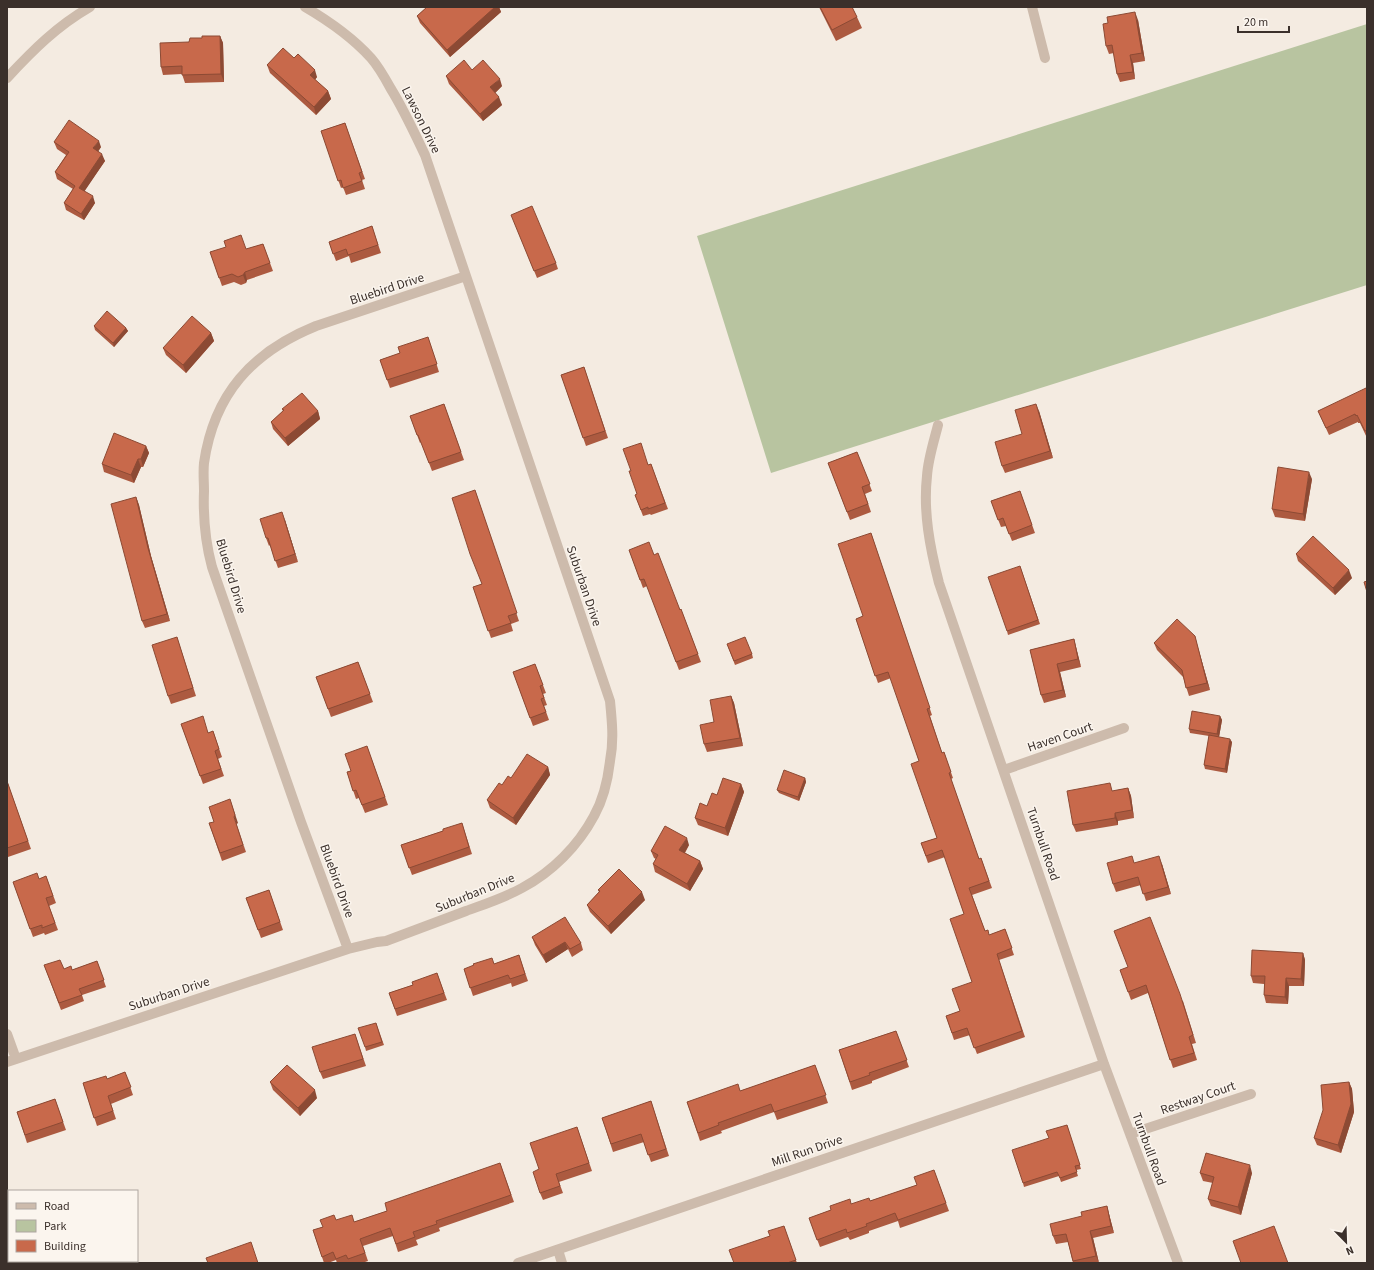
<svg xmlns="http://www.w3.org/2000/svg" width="1374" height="1270" font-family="'Source Sans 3',sans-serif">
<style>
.green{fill:#b8c4a0}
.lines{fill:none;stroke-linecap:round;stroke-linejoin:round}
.minor{stroke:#cdbbac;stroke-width:10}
.wall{fill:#ac5a40}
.shaded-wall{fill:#8c4a34}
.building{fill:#c8694b;stroke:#8c4a34}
.labels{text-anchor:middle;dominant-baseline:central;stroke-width:3;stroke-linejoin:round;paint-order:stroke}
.street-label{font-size:13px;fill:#3b302b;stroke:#fbf5ee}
</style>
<rect width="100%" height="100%" fill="#f4ebe1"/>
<!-- green -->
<path class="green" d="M1367,24V285L771,473L697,236Z"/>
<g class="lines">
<!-- minor -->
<path class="minor" d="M1032,7L1045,58
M7,78C33,50 57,26 90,7
M938,425C934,441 928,459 927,476C923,512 930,548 939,583L1104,1064L1178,1263
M1004,770L1124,728
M348,949L301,822L212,567C205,541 203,517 204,491C204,482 203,472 204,463C214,394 252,352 316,326L466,276
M7,1034L16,1059
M7,1062L348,949L377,942L386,941C413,931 439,921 466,911C485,904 504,898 522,888C552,872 578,846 594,816C603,800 608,779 610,761C614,741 612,721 610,701L425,155C414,132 404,110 391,89C385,78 379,67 371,58C352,37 329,21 305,7
M1130,1134L1251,1094
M558,1250L562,1263
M518,1263L1104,1064"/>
</g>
<!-- wall -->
<path class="wall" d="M427,7H499L501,12L450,57L420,23L417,16Z
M819,7H852L857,17L862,28L836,41Z
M1138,20L1145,61L1133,63L1135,79L1120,82L1117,74L1114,53L1109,54L1106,46Z
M220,36L223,43L224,82L185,83L182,74L163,75L161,67L189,42Z
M294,58L317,77L315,80L328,91L331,99L316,115L270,73L267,65Z
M472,70L502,86L495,93L502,105L483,121L449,84L446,76Z
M345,123L365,179L362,180L365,189L346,195L343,187L341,188L321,131Z
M54,142L101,147L98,151L105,161L84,191L95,203L84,220L66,210L64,203L73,189L57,179L55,172L66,155L57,149Z
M514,221L556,263L558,269L537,278Z
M372,226L381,253L351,263L349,256L336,261L329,242Z
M263,244L273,271L247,280L246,283L241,285L234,282L222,286L210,252L247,249Z
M94,326L126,328L128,331L114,347L95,330Z
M211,333L214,341L186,373L166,355L163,348Z
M428,337L439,372L390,388L380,360L400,353Z
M584,367L608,438L586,446L561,375Z
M1367,391V438L1360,423H1358V422L1329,435L1318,411Z
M444,404L464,460L432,471L421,442L420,443L410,416Z
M282,409L318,411L320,419L288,446L273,429L271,422L283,411Z
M1039,411L1053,458L1005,473L1002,466Z
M146,446L149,453L143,467H141L134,483L104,472L102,464Z
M857,452L872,491L865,494L871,512L850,520L828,463Z
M651,464L668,509L651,515L650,514L643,516L635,495L637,494L648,465Z
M1312,479L1305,521L1275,517L1272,509Z
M475,490L519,621L511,624L513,631L491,638L473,587L482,584Z
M1020,491L1035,533L1012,541L1006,526L1001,527L991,501Z
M136,497L139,505L151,556L170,621L145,628L142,621Z
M285,520L298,562L278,568L270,545L269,546L266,538Z
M871,533L932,715L930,716L942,753L944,752L953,778L951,779L979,859L981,858L992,888L972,895L985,931L989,935L1005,929L1014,955L999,960L1025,1037L977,1054L970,1035L954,1040L946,1016L960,1011L972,982L964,914L945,857L928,863L921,843L937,838L919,761L891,678L878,683L856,619L863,616Z
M629,550L654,555L680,610L681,609L701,662L679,670L647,586L643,588Z
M1296,554L1352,578L1335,595L1298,561Z
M1020,566L1040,624L1008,635L1007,631Z
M1195,636L1197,644L1210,690L1189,696L1183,677L1157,650L1154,643Z
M177,637L196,696L171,704L168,696Z
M1074,639L1081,667L1060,672L1066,697L1044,703L1041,695L1030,650Z
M727,644L752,654L753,658L735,665Z
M358,662L373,702L331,717L316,677Z
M535,664L546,693L543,694L547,705L544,706L549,720L533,726L513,672Z
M731,696L734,703L743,746L707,752L704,744L714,722Z
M1220,716L1222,720L1219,737L1232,742L1227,773L1205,769L1204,765L1209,736L1190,733L1189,729Z
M181,724L209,733L213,731L222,757L218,759L224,776L203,784Z
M367,746L388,805L365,813L359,798L356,799L347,772L351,771Z
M548,767L550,775L516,825L490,808L487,800L502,785L511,778Z
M805,778L806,782L799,801L779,793L777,790Z
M7,781L31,849L8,857L7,854Z
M741,784L744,792L728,836L698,825L695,818L717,795Z
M1128,788L1131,796L1134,818L1118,821V825L1076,832L1073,825L1113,791Z
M209,823H238L236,824L246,852L222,861Z
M462,823L472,854L412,875L401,845L443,831Z
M689,845L685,853L700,861L703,869L690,891L655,872L653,864L656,859L654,858L651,851Z
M1135,863L1162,864L1171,894L1146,901L1141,885L1116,892L1113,884Z
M46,876L56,903L49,906L58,930L45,935L44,933L33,937L13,882L39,879Z
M269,890L283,930L261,938L246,898Z
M598,890L645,900L611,934L590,912L587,905L599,892Z
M532,937L581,943L583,950L572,957L568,949L546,963L535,945Z
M1303,953L1305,960L1304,986H1289L1288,1004L1266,1003L1264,995V984L1253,983L1251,976Z
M519,955L528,981L512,987L511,983L473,996L464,969L494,964Z
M97,961L106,987L82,995L84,1001L61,1010L44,965L64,969L72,970Z
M1120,970L1183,1001L1196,1043L1192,1044L1197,1060L1173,1068L1148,993L1131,1000Z
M437,973L447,1000L397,1016L389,993L413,985Z
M376,1023L384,1045L366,1051L365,1047Z
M896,1031L909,1067L872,1081V1083L852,1090L839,1050Z
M355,1034L366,1066L323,1079L320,1072Z
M815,1065L828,1103L777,1120L774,1112L721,1131L722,1133L700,1141L687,1102L740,1091Z
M125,1072L133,1095L111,1104L116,1119L97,1126L83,1083L107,1079Z
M270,1082L317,1098L300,1116L273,1090Z
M1349,1082L1352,1089L1354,1112L1341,1153L1317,1145L1314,1138Z
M55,1099L66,1130L27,1143L17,1112Z
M651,1101L669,1156L651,1162L644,1142L613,1152L602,1118Z
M1067,1125L1081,1169L1076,1170L1078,1176L1061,1182L1059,1176L1024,1187L1023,1183L1049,1138Z
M577,1127L592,1171L559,1182L563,1193L543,1200L540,1193L539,1169Z
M500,1163L514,1202L439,1228L440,1231L416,1240L418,1245L398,1252L393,1236L363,1246L368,1261L362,1263H337L336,1260L328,1263H324L313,1230L323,1227L336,1220L354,1222L387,1211Z
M934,1170L949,1211L900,1228L898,1221L869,1231V1233L850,1240L848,1237L820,1247L809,1218L831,1210L851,1204L870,1201L917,1185Z
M1200,1173H1252L1241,1215L1211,1206L1208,1199L1213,1183L1203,1181Z
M1107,1206L1109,1214L1114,1233L1093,1238L1099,1263H1073L1068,1242L1056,1244L1053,1236L1082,1216Z
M784,1226L797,1263H734L770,1236Z"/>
<!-- shaded-wall -->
<path class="shaded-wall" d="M495,7H499L501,12L450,57L447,50Z
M1135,12L1138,20L1145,61L1142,53Z
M220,36L223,43L224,82L221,74Z
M1130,55L1133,63L1135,79L1133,72Z
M315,70L317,77L313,82L310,75Z
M500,79L502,86L493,95L490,87Z
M328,91L331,99L316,115L314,107Z
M499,97L502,105L483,121L480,114Z
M99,141L101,147L96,155L93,148Z
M102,154L105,161L82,195L79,188Z
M93,196L95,203L84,220L81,214Z
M245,272L247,280L246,283L243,275Z
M126,328L128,331L114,347L113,343Z
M211,333L214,341L186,373L183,365Z
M1036,404L1039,411L1053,458L1050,451Z
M318,411L320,419L288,446L285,438Z
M146,446L149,453L143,467L141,459Z
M138,459L141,467L134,483L131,475Z
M1309,472L1312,479L1305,521L1303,514Z
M136,497L139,505L151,556L170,621L167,614L148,548Z
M282,512L285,520L298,562L295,554Z
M1349,570L1352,578L1335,595L1333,588Z
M1195,636L1197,644L1210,690L1207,683Z
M1074,639L1081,667L1078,659Z
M1057,664L1060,672L1066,697L1063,690Z
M731,696L734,703L743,746L740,738Z
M1220,716L1222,720L1219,737L1217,734Z
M1230,739L1232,742L1227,773L1225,769Z
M548,767L550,775L516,825L513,818Z
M805,778L806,782L799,801L798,797Z
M741,784L744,792L728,836L725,828Z
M1128,788L1131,796L1134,818L1132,810Z
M230,799L238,823L236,824L246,852L234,817Z
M1115,813L1118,821V825L1115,818Z
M687,838L689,845L682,857L679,850Z
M1159,856L1162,864L1171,894L1168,887Z
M700,861L703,869L690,891L687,884Z
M642,892L645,900L611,934L608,926Z
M565,942L568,949L546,963L543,955Z
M1303,953L1305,960L1304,986L1301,979Z
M1286,978L1289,986L1288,1004L1285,997Z
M1349,1082L1352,1089L1354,1112L1341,1153L1338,1145Z
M315,1090L317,1098L300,1116L298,1108Z
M1250,1165L1252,1173L1241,1215L1238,1207Z
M1107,1206L1109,1214L1114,1233L1111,1226Z
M1090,1231L1093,1238L1099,1263L1096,1256Z"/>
<!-- building -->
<path class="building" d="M427,7H495L447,50L417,16Z
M820,7H852L857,17L832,30Z
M1135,12L1142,53L1130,55L1133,72L1117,74L1112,45L1106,46L1103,24L1108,23L1107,17Z
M202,36H220L221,74L182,75V66L161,67L160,43L189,42L190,38H202Z
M283,48L294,58L298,54L315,70L310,75L328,91L314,107L267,65Z
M464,60L472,70L483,60L500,79L490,87L499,97L480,114L446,76Z
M69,120L99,141L93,148L102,154L79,188L93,196L81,214L64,203L75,186L55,172L69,152L54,142Z
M345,123L362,172L359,173L362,181L343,188L341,180L338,181L321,131Z
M532,206L556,263L534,271L511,215Z
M372,226L378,245L348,255L346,249L333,254L329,242Z
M241,235L246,249L263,244L270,263L245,272L243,275L238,277L232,274L219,278L210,252L226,247L224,241Z
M107,311L126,328L113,343L94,326Z
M192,316L211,333L183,365L163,348Z
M428,337L437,364L387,380L380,360L400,353L398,347Z
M584,367L605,431L583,438L561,375Z
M1366,388L1367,391V430L1365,431L1357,415L1356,416L1355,414L1326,428L1318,411Z
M302,393L318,411L285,438L271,422L284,410L282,409Z
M444,404L461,452L429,463L418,435H417L410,416Z
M1036,404L1050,451L1002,466L995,442L1022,434L1015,410Z
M114,433L146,446L141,459H138L131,475L102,464Z
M641,443L648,465L651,464L665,503L648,509V507L641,510L635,495L637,494L629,471H631L623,449Z
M857,452L870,484L862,487L868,504L847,512L828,463Z
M1278,467L1309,472L1303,514L1272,509Z
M475,490L517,613L508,616L511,623L488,631L473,587L482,584L470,554L452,498Z
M1020,491L1032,525L1009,534L1003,518L998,520L991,501Z
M136,497L148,548L167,614L142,621L111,504Z
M282,512L295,554L275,561L268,538H266L260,519Z
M871,533L930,708L927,709L942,753L944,752L951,772L949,773L979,859L981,858L989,881L969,888L985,931L988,930L989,935L1005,929L1012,948L997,954L1022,1031L974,1048L967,1028L952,1033L946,1016L960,1011L952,989L972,982L950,919L964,914L942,850L926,856L921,843L937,838L911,764L919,761L888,672L875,676L856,619L863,616L838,544Z
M1313,536L1349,570L1333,588L1296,554Z
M649,542L654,555L658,553L680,610L681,609L698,654L676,662L644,579L640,580L629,550Z
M1020,566L1038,620L1007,631L988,577Z
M1367,581V592L1364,582Z
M1177,619L1195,636L1207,683L1186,688L1182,670L1154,643Z
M177,637L193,688L168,696L152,645Z
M745,637L752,654L734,661L727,644Z
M1074,639L1078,659L1057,664L1063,690L1041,695L1030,650Z
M358,662L370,694L328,709L316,677Z
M535,664L543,685L540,686L544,698L541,699L546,712L530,718L513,672Z
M731,696L740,738L704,744L700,725L714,722L710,700Z
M1192,711L1220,716L1217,734L1189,729Z
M203,716L208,733L213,731L219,749L215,751L221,769L200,776L181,724Z
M1209,735L1230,739L1225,769L1204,765Z
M367,746L385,797L362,805L356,790L353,791L347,772L351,771L345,754Z
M527,754L548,767L513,818L487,800L499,783L502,785L508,776L511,778Z
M784,770L805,778L798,797L777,790Z
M723,778L741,784L725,828L695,818L700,803L707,806L712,793L717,795Z
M7,781L28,841L7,848Z
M1110,783L1112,791L1128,788L1132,810L1115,813V818L1073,825L1067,791Z
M230,799L235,815L234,817L243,845L220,853L209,823L214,822L209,807Z
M462,823L469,847L409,868L401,845L443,831V829Z
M665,826L687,838L679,850L700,861L687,884L653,864L658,855L651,851Z
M1132,856L1134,863L1159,856L1168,887L1143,894L1138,877L1113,884L1107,863Z
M619,869L642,892L608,926L587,905L600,891L598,890Z
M37,873L39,879L46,876L53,896L46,898L55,923L42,928V925L30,929L13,882Z
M269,890L280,922L258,930L246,898Z
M565,917L581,943L570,949L565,942L543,955L532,937Z
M1150,917L1180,994L1193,1035L1189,1037L1194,1053L1170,1060L1146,985L1128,992L1120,970L1128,967L1114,931Z
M1252,950L1303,953L1301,979L1286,978L1285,997L1264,995L1265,976H1251Z
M519,955L525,974L510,979L508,975L470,988L464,969L474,965L473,964L492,958L494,964Z
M60,960L64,969L71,966L72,970L97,961L104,980L79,989L82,995L59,1003L44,965Z
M437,973L444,993L395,1009L389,993L413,985L412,982Z
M376,1023L382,1042L365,1047L358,1028Z
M896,1031L907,1060L869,1073L870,1075L850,1082L839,1050Z
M355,1034L363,1059L320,1072L312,1047Z
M287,1065L315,1090L298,1108L270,1082Z
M815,1065L826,1095L774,1112L771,1104L718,1123L719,1125L698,1133L687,1102L738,1084L740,1091Z
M125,1072L131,1087L108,1096L113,1111L94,1118L83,1083L106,1076L107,1079Z
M1349,1082L1351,1104L1338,1145L1314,1138L1323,1110L1321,1085Z
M55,1099L63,1122L25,1135L17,1112Z
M651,1101L666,1149L648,1155L641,1134L611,1144L602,1118Z
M1067,1125L1080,1165L1075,1166L1077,1172L1060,1178L1057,1172L1023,1183L1012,1150L1049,1138L1046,1131Z
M577,1127L589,1163L556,1174L560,1186L540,1193L533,1172L539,1169L530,1143Z
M1206,1153L1250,1165L1238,1207L1208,1199L1214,1177L1200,1173Z
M500,1163L511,1195L436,1221L437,1224L413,1232L415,1237L396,1244L390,1228L360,1239L365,1253L348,1259L346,1255L336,1259L333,1252L322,1257L313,1230L323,1227L320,1220L334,1215L336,1220L352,1215L354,1222L387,1211L385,1203Z
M934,1170L946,1203L898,1220L895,1213L866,1224L867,1226L847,1233L846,1229L817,1240L809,1218L831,1210L830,1206L850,1199L851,1204L869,1198L870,1201L917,1185L914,1177Z
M1107,1206L1111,1226L1090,1231L1096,1256L1073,1261L1066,1234L1053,1236L1050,1224L1082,1216L1081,1212Z
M784,1226L796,1260L787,1263H734L729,1250L770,1236L768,1231Z
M1274,1226L1288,1263H1241L1233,1241Z
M251,1242L258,1263H208L206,1258Z"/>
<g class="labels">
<!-- street labels -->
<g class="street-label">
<text transform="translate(421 120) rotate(64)">Lawson Drive</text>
<text transform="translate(387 289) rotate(-18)">Bluebird Drive</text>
<text transform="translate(231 576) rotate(73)">Bluebird Drive</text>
<text transform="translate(584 586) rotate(71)">Suburban Drive</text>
<text transform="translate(1060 737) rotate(-19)">Haven Court</text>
<text transform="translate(1043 844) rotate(71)">Turnbull Road</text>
<text transform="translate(337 881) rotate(70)">Bluebird Drive</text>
<text transform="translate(475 893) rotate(-22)">Suburban Drive</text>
<text transform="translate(169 994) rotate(-18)">Suburban Drive</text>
<text transform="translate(1198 1098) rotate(-19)">Restway Court</text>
<text transform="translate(1149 1149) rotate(70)">Turnbull Road</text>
<text transform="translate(807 1151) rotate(-19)">Mill Run Drive</text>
</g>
</g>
<!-- border -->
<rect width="1374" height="1270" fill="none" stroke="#3b302b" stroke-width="16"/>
<!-- legend -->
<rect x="8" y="1190" width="130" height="72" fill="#fbf5ee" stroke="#aea6a0"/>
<rect x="16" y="1203" width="20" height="6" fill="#cdbbac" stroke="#aea6a0"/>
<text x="44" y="1210" font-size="12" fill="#3b302b">Road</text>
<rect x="16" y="1220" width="20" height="12" fill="#b8c4a0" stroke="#aea6a0"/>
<text x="44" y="1230" font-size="12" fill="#3b302b">Park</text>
<rect x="16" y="1240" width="20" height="12" fill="#c8694b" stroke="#aea6a0"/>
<text x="44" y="1250" font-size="12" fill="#3b302b">Building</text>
<!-- north arrow -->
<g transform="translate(1346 1242) rotate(157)" stroke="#fbf5ee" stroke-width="3" paint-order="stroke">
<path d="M0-3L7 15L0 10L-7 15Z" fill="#3b302b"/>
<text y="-6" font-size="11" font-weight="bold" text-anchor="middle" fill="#3b302b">N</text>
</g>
<!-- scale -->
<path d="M1238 26v6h51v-6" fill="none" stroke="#3b302b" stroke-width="2"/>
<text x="1244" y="26" font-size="12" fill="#3b302b" stroke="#fbf5ee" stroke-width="3" paint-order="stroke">20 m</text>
</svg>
